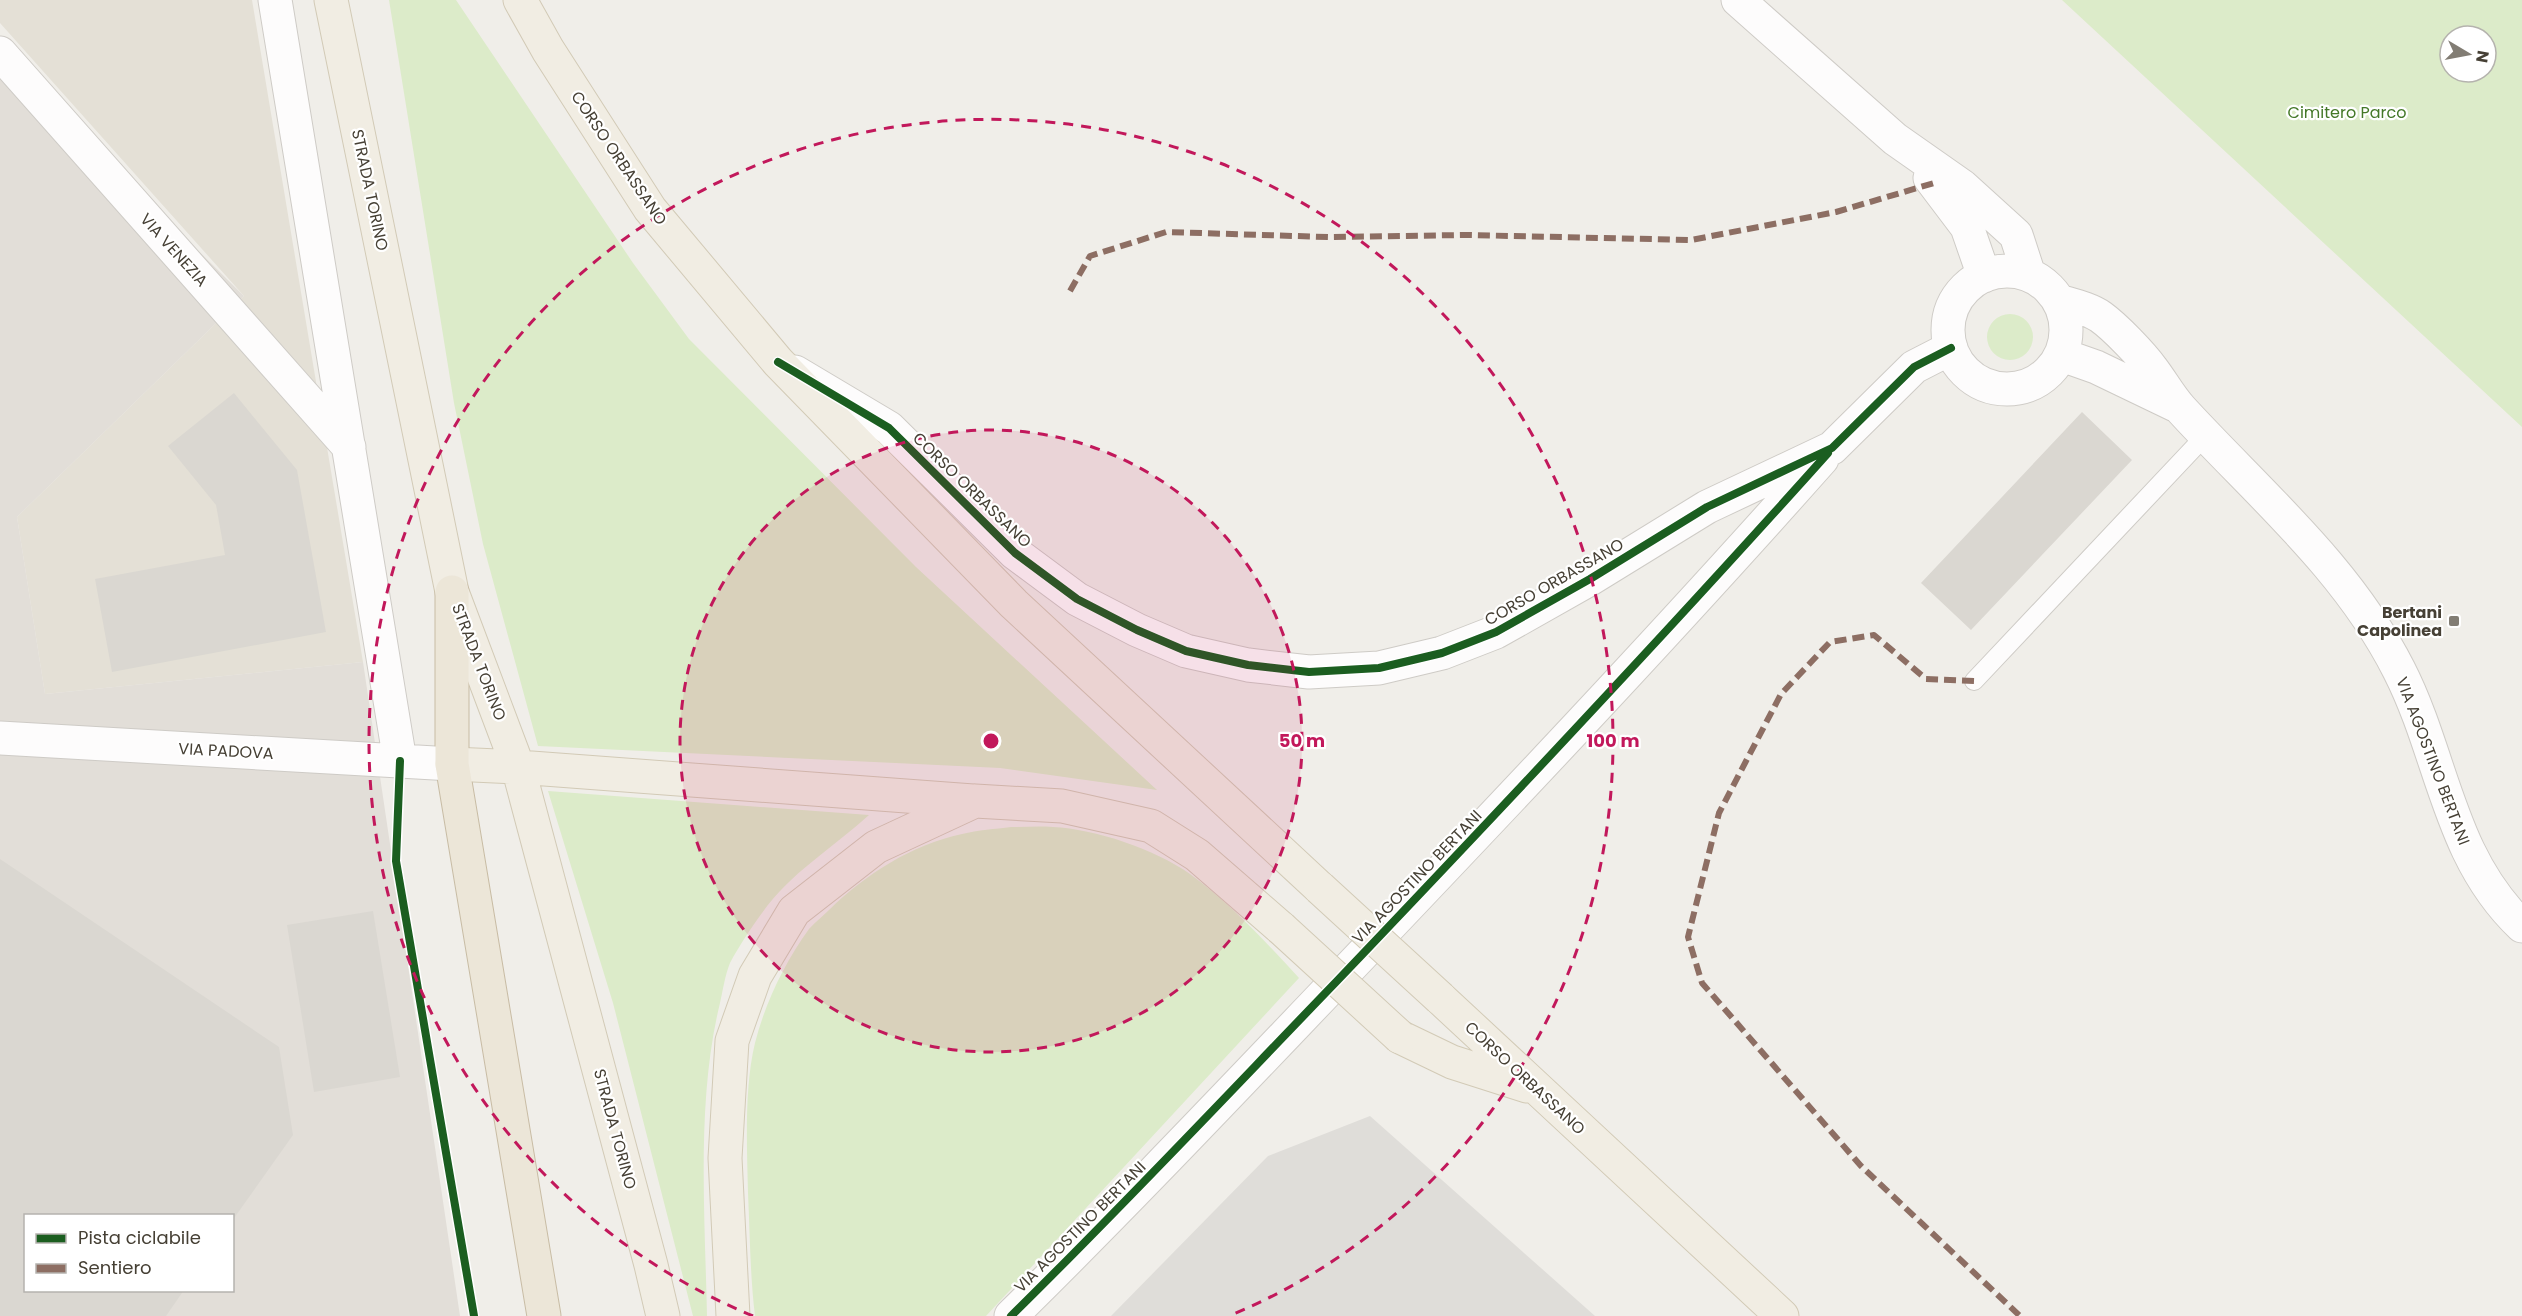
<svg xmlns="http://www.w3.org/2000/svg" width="2522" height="1316" font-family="Poppins,sans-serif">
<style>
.residential{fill:#e4e0d6}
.industrial{fill:#e2ded8;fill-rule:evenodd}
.green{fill:#dcebc9;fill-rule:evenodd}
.parking{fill:#dfddd9}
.building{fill:#dad7d1}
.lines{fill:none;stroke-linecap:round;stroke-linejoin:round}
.service-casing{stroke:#cecbc6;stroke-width:20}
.minor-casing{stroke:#cecbc6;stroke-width:35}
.primary-casing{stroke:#d2cab6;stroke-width:35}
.motorway-casing{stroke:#c8bca4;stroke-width:35}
.service{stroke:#fdfcfc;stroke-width:18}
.minor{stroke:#fdfcfc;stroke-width:33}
.primary{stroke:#f1ede3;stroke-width:33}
.motorway{stroke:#ece6d8;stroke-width:33}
.primary-bridge-casing{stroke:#d2cab6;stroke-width:35;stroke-linecap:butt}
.primary-bridge{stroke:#f1ede3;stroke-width:33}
.quiet{stroke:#8d6e63;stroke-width:6;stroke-dasharray:12 6;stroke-linecap:butt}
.cycleway-casing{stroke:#fff;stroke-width:11}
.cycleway{stroke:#1b5e20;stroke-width:8}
.ring{fill:none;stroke:#c2185b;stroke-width:3;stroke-dasharray:10 8}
.poi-dot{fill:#827d74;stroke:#fff;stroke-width:2}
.labels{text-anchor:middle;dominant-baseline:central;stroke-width:4.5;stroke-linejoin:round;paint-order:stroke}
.park-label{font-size:16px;fill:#447828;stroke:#fff}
.street-label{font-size:16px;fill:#464035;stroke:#fff}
.poi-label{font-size:16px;font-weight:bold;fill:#464035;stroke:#fff;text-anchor:end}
.centre{fill:#c2185b;stroke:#fff;stroke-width:3}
.ring-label{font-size:18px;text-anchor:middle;font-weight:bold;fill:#c2185b;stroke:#fff;stroke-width:4.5;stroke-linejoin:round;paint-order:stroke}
</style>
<rect width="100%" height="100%" fill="#f0eee9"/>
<!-- residential -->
<path class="residential" d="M0,0H252L363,662L45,694L17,517L244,296L0,23Z"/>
<!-- industrial -->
<path class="industrial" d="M0,54L244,296L17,517L45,694L363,662L460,1316H0ZM26,1216H232V1290H26Z"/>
<!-- green -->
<path class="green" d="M389,0H456L633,263L689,339L916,567L1157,790L1000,768L538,746L483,544L454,403Z
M2062,0H2522V427ZM2450,36H2486V72H2450Z
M1987 337a23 23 0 1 1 46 0a23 23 0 1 1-46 0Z
M548,791L869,815C833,848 790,873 762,913C751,928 739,946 730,963C725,975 723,990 720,1003C696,1100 705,1216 707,1316H693L613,1003Z
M1011,827C1025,827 1039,826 1053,827C1095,829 1155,849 1190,874C1230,903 1265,941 1299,978L986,1316H755C750,1275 750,1234 748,1193C747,1147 744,1088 755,1043C765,1003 785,962 809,929C815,922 823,916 829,910C866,874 911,845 962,834C978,830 995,829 1011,827Z"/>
<!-- parking -->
<path class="parking" d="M1370,1116L1595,1316H1111L1268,1156Z"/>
<!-- building -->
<path class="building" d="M234,393L297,470L326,632L112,672L95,579L225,555L216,505L168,446Z
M2082,412L2132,460L1971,630L1921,583Z
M0,859L279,1047L293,1135L232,1221V1216H26V1290H184L166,1316H0Z
M373,911L400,1077L314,1092L287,925Z"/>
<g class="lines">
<!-- service casing -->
<g class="service-casing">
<path id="service" d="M1974,681L2206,435"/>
</g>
<!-- minor casing -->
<g class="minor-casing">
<path id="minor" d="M275,0L400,761
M1738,0L1895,139L1962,186L2016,235L2029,275
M0,53L349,447
M1930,178L1967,227L1984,276
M1948 330a59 59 0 1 1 118 0a59 59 0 1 1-118 0Z
M2059,301C2072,305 2090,309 2101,317C2115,327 2142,355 2152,369C2162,382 2170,397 2181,409C2258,493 2347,567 2399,670C2443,756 2448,856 2522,926
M2062,355L2096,367L2175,405
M795,372L889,428L1015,553L1077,599L1137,630L1186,651L1248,665L1309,672L1379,668L1442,653L1496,632L1590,579L1707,507L1832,448L1914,367L1951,348
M0,738L452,764
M1011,1316C1121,1208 1227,1096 1334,984C1499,811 1663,638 1822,459"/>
</g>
<!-- primary casing -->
<g class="primary-casing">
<path id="primary" d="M331,0L452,592L518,767L651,1265L663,1316
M520,0L548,50L650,209L778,362L1014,604L1320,888
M452,764L518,767L973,801
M1440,998L1782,1316
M1400,1037L1452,1062L1527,1086
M733,1316L725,1158L732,1041L755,976L794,911L876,847L975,801L1062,806L1151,826L1197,855L1281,928"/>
</g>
<!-- motorway casing -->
<g class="motorway-casing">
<path id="motorway" d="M452,592V764L544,1316"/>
</g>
<!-- service -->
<use href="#service" class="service"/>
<!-- minor -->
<use href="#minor" class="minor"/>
<!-- primary -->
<use href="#primary" class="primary"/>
<!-- motorway -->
<use href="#motorway" class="motorway"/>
<!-- primary-bridge casing -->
<g class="primary-bridge-casing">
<path id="primary-bridge" d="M1320,888L1440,998
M1281,928L1400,1037"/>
</g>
<!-- primary-bridge -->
<use href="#primary-bridge" class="primary-bridge"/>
<!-- quiet -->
<path class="quiet" d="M1070,291L1090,256L1166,232L1328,237L1468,235L1691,240L1836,212L1934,183
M1974,681L1926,679L1874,635L1830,642L1781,694L1719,813L1688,937L1702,983L1861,1166L2020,1316"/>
<!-- cycleway casing -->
<g class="cycleway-casing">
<path id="cycleway" d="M778,362L889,428L1015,553L1077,599L1137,630L1186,651L1248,665L1309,672L1379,668L1442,653L1496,632L1590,579L1707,507L1832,448L1914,367L1951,348
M400,761L396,861L474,1316
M1011,1316C1122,1207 1228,1094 1336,982C1502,808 1667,633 1828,453"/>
</g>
<!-- cycleway -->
<use href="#cycleway" class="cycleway"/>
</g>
<!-- distance rings -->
<circle cx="991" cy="741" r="311" fill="#c2185b" fill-opacity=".12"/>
<g class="ring">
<circle cx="991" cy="741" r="311"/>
<path d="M753 1316A622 622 0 1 1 1229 1316"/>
</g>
<!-- markers -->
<rect class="poi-dot" x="2448" y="615" width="12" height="12" rx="3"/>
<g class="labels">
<!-- park labels -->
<g class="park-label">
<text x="2347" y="112">Cimitero Parco</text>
</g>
<!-- street labels -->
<g class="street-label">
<text transform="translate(619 158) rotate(56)">CORSO ORBASSANO</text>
<text transform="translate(370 190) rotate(78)">STRADA TORINO</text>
<text transform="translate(174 250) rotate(48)">VIA VENEZIA</text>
<text transform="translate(972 490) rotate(44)">CORSO ORBASSANO</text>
<text transform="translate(1554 582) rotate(-30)">CORSO ORBASSANO</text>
<text transform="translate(479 662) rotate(69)">STRADA TORINO</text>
<text transform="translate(226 751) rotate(3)">VIA PADOVA</text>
<text transform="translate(2433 761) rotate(69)">VIA AGOSTINO BERTANI</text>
<text transform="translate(1417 877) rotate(-46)">VIA AGOSTINO BERTANI</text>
<text transform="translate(1525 1078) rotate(43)">CORSO ORBASSANO</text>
<text transform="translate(615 1129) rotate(75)">STRADA TORINO</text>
<text transform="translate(1080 1227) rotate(-45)">VIA AGOSTINO BERTANI</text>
</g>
<!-- poi labels -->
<g class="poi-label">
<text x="2442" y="612">Bertani<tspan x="2442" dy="18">Capolinea</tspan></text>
</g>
</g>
<circle cx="991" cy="741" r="9" class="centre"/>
<g class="ring-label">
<text x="1302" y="747">50 m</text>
<text x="1613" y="747">100 m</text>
</g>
<!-- legend -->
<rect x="24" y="1214" width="210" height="78" fill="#ffffff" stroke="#b5b3ae" stroke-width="1.5"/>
<rect x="36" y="1234" width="30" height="9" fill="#1b5e20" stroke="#b5b3ae" stroke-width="1.5"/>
<text x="78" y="1244" font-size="18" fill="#464035">Pista ciclabile</text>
<rect x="36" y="1264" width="30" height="9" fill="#8d6e63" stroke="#b5b3ae" stroke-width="1.5"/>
<text x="78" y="1274" font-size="18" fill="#464035">Sentiero</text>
<!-- north arrow -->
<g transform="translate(2468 54) rotate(100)"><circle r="28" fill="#ffffff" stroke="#b5b3ae" stroke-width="1.5"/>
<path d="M0-4.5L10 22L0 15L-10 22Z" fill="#827d74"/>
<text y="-9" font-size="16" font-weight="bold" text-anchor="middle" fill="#464035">N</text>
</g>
</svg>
